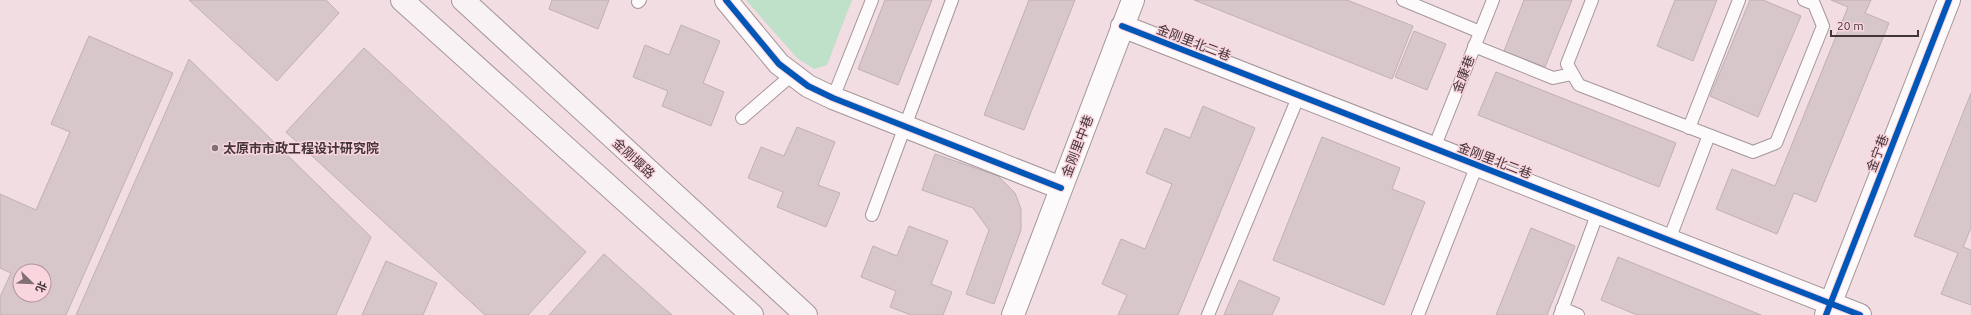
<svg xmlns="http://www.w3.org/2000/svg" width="1971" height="315" font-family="Ubuntu,'Noto Sans SC',sans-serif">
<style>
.green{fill:#bfe0c9}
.building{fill:#d7c6ca;stroke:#c0b0b4;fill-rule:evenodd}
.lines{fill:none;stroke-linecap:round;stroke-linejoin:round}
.service-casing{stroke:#a5969a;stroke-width:14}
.minor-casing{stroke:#a5969a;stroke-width:24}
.secondary-casing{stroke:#a5969a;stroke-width:24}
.service{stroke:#fdfafb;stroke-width:12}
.minor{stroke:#fdfafb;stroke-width:22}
.secondary{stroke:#f9f2f4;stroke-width:22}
.cycleway-casing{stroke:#f9d5de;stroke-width:8}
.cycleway{stroke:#0057b8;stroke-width:6}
.poi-dot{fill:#807074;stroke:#f9d5de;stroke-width:1.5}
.labels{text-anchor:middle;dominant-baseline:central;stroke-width:3;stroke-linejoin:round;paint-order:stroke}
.street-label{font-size:13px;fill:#433539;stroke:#f9d5de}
.poi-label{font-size:13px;font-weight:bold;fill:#433539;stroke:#f9d5de;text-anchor:start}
</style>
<rect width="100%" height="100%" fill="#f1dde2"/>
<!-- green -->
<path class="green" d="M746,0H852L827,65L814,69L797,58Z"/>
<!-- building -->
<path class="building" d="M189,0H326L339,13L277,81Z
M552,0H609L598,29L549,9Z
M885,0H932L898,85L858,69Z
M1029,0H1075L1024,130L984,115Z
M1194,0H1347L1413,26L1392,79Z
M1524,0H1572L1545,67L1504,51Z
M1675,0H1717L1693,61L1657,46Z
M1750,0H1763L1801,16L1758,117L1710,96Z
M1831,0H1871L1865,13L1889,23L1816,202L1794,193L1777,234L1716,209L1732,169L1775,186L1848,7Z
M681,25L720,41L703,83L724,92L711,126L662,106L668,91L633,77L645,45L669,55Z
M1414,31L1446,44L1427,90L1395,77Z
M89,36L173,73L66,315H0V297L11,273L0,268V194L36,210L70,132L51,124ZM20,271H44V295H20Z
M364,48L586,252L528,315H485L286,132Z
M189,59L371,237L336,315H76Z
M1496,72L1676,143L1659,187L1478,115Z
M1971,93V228L1963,247L1971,250V305L1941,294L1958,253L1914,236Z
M1203,106L1255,128L1178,315H1118L1127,295L1102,284L1121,239L1145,249L1172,184L1146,173L1165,128L1190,138Z
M797,127L835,142L818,185L840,193L826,227L777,207L783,192L748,178L761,147L784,156Z
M1322,137L1400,168L1392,189L1425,202L1384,305L1273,260Z
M935,154L998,176L1015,193L1021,209V230L994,304L966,294L989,230L973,208L922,190Z
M909,226L948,241L931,284L952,292L943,315H911L890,307L896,291L861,277L873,246L897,256Z
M1531,228L1575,246L1547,315H1496Z
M604,254L672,315H549Z
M1618,257L1761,315H1637L1601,300Z
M386,261L437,283L423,315H362Z
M1239,280L1280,298L1272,315H1224Z"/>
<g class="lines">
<!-- service casing -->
<g class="service-casing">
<path id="service" d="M1403,0L1480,32
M1592,0L1567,64L1579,85L1753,152L1776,143L1823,26L1814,4L1804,0
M638,2L640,0
M1474,46L1553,78L1572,74
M833,98L872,0
M742,118L793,74
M1689,128L1739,0
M1434,148L1493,0
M872,215L952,0
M1669,240L1709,135
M1562,308L1578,315
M1208,315L1299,95
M1418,315L1477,165
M1560,315L1598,212"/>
</g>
<!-- minor casing -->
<g class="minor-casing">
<path id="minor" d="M726,0L779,64L808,86L833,98L1061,188
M1122,26L1860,315
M1013,315L1133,0
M1826,315L1949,0"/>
</g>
<!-- secondary casing -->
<g class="secondary-casing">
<path id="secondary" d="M402,0L752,315
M463,0L806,315"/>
</g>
<!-- service -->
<use href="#service" class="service"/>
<!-- minor -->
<use href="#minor" class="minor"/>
<!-- secondary -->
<use href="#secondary" class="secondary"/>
<!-- cycleway casing -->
<g class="cycleway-casing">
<path id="cycleway" d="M726,0L779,64L808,86L833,98L1061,188
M1122,26L1860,315
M1826,315L1949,0"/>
</g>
<!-- cycleway -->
<use href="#cycleway" class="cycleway"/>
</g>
<!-- markers -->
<circle class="poi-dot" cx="215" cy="148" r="4"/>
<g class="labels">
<!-- street labels -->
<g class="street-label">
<text transform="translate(1194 42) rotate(21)">金刚里北二巷</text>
<text transform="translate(1463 74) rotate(-69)">金康巷</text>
<text transform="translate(1077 146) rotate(-69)">金刚里中巷</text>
<text transform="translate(1877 153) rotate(-69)">金宁巷</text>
<text transform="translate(634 158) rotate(43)">金刚堰路</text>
<text transform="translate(1495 160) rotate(21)">金刚里北二巷</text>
</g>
<!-- poi labels -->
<g class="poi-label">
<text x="223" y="148">太原市市政工程设计研究院</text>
</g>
</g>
<!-- north arrow -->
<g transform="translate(32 283) rotate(113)"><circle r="19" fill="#f9d5de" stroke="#b0959c"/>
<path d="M0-3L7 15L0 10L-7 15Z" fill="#807074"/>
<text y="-6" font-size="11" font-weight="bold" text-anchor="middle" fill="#433539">北</text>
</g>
<!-- scale -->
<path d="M1831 30v6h87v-6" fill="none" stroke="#433539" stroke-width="2"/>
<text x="1837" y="30" font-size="12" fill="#433539" stroke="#f9d5de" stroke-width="3" paint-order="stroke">20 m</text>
</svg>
